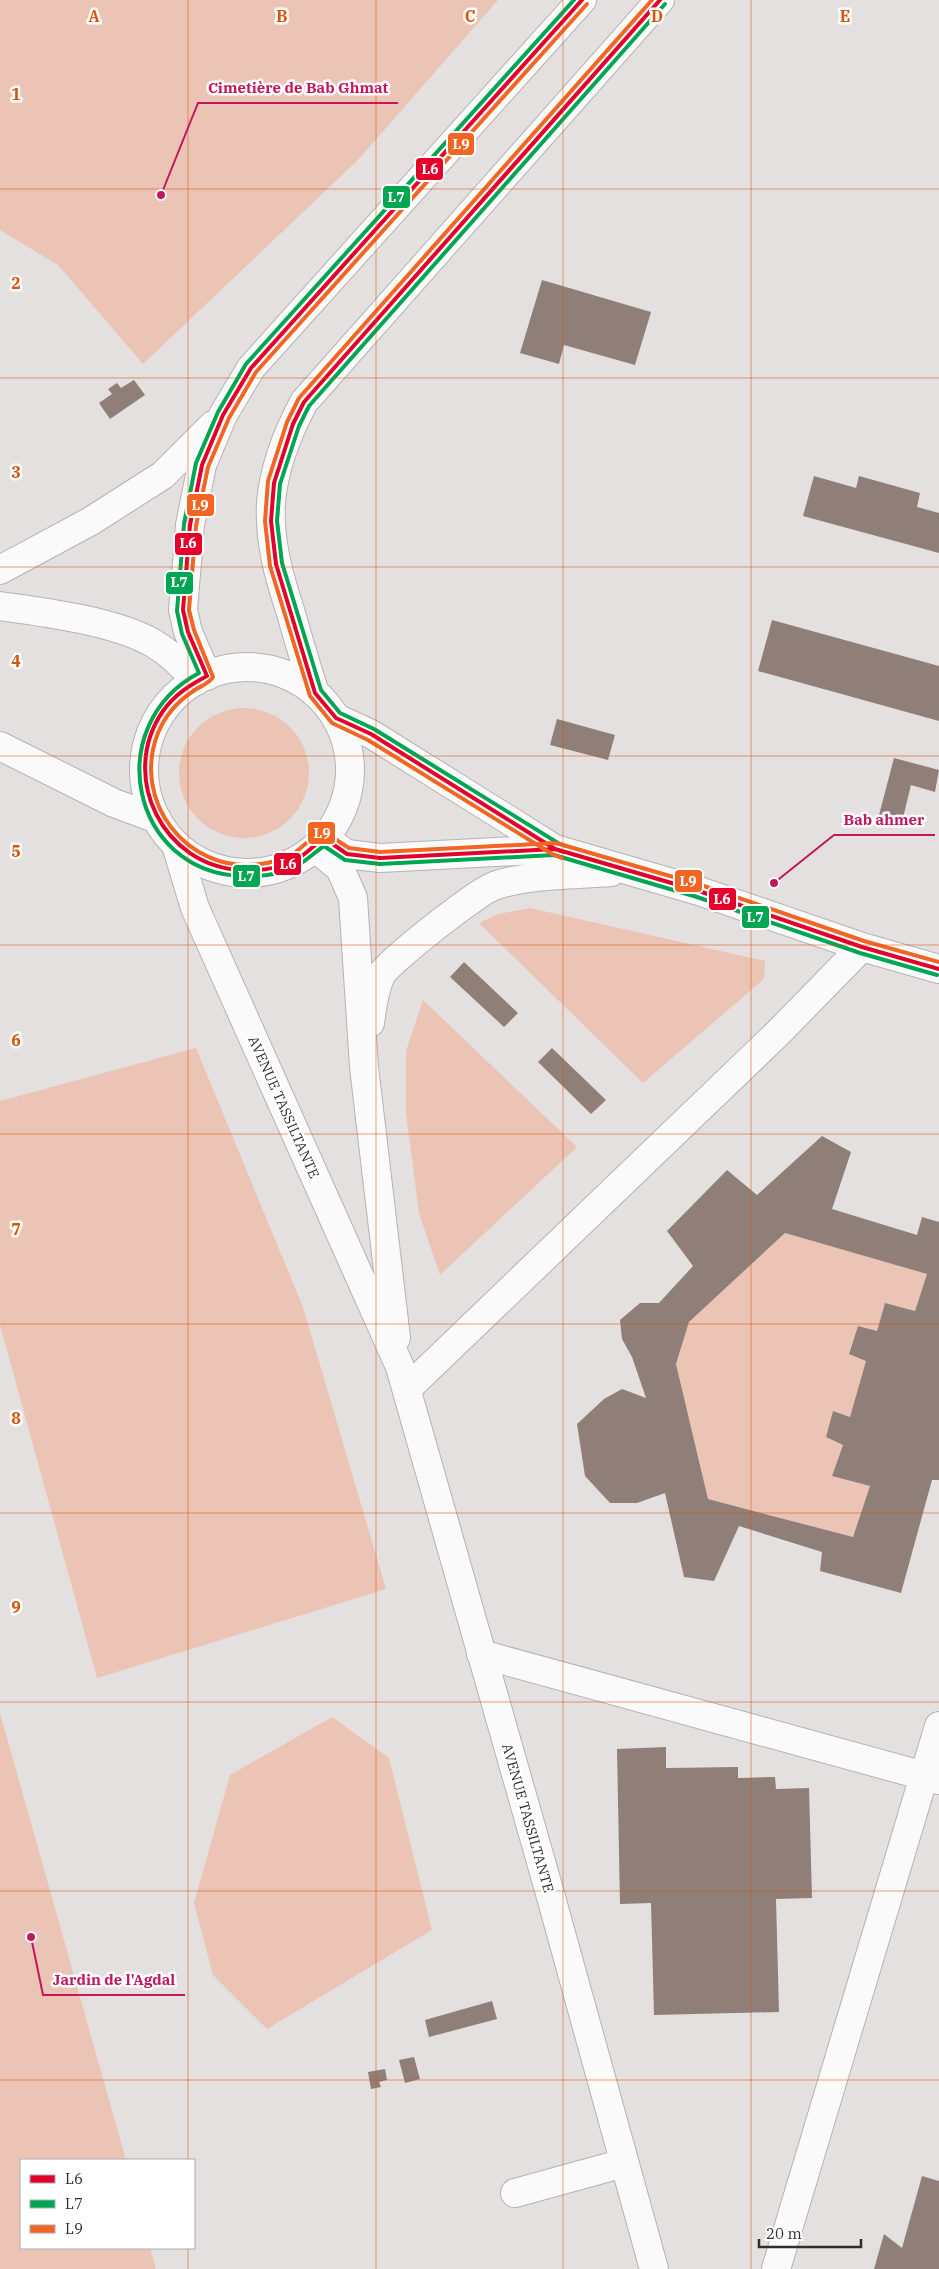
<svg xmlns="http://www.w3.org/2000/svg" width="939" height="2269" font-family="'IBM Plex Serif',serif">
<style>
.green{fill:#ebc4b6}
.building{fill:#8f7f78;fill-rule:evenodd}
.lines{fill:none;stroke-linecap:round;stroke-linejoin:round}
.minor-casing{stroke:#b5b2b1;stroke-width:30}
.major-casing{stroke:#b5b2b1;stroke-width:30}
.minor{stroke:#fbfafa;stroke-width:28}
.major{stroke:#fbfafa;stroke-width:28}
.bus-1-casing{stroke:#fff;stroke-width:8}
.bus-2-casing{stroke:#fff;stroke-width:8}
.bus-3-casing{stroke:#fff;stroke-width:8}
.bus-1{stroke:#e4002b;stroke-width:4}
.bus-2{stroke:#00a651;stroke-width:4}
.bus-3{stroke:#f26522;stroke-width:4}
.grid{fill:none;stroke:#d6550f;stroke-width:1;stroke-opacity:0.55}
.labels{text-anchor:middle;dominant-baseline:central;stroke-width:5;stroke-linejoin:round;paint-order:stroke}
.street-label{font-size:14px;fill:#302d2c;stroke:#fff}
.grid-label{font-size:16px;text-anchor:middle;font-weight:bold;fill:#d6550f;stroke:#fff;stroke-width:5;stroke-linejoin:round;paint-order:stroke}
.leader{fill:none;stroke:#c2185b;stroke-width:2}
.callout-dot{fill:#c2185b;stroke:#fff;stroke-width:2}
.callout-label{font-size:15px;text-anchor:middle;font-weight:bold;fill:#c2185b;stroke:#fff;stroke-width:5;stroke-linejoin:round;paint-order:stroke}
.line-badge{stroke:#fff;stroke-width:2}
.badge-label{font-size:14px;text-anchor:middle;font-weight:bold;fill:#fff}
</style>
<rect width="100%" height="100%" fill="#e4e0df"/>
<!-- green -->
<path class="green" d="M0,0H498L358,160L143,364L58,265L0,230Z
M179 773a65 65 0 1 1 130 0a65 65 0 1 1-130 0Z
M530,908L765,961L764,979L643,1083L479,923L498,914Z
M423,1000L577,1147L440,1275L419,1213L406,1114V1051Z
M196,1048L303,1307L386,1589L97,1678L0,1325V1101Z
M785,1233L927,1274L915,1311L885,1303L877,1331L858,1326L849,1353L866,1361L850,1417L833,1411L826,1437L843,1445L832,1476L870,1486L853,1537L708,1499L676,1364L689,1322Z
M0,1713L126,2160H21V2248H150L156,2269H0Z
M332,1717L389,1758L432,1930L267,2029L213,1975L194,1903L230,1775Z"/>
<!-- building -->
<path class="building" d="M542,280L651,312L635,365L564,345L559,364L520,353Z
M134,380L145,395L110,419L99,403L112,394L108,389L117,383L121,388Z
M814,476L856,488L859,476L920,493L917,507L939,513V553L803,516Z
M772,620L939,666V721L758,671Z
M557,719L615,735L608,760L550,745Z
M894,758L939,770L935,792L911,785L902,822L879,815Z
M464,962L518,1013L504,1027L450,977Z
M552,1048L606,1100L591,1114L538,1062Z
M822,1136L851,1152L832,1209L917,1235L922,1217L939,1222V1480H932L901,1593L820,1571L822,1552L739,1526L714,1581L684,1577L665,1493L637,1503H610L585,1476L577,1424L604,1399L622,1389L646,1398L632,1357L622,1339L620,1320L640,1303H659L693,1266L667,1231L727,1170L757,1195ZM785,1233L927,1274L915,1311L885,1303L877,1331L858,1326L849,1354L866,1361L850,1417L833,1411L826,1437L843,1445L832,1476L870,1486L853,1537L708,1499L676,1364L689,1322Z
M666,1747V1768L738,1767V1778L775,1777L776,1789L809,1788L812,1898L776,1899L779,2012L654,2015L651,1903L620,1904L617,1749Z
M492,2001L497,2019L429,2037L425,2020Z
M414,2057L420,2079L405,2083L399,2060Z
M385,2069L387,2080L379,2082L381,2087L371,2089L368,2072Z
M922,2176L939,2181V2269H874L884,2234L902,2248Z"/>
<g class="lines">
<!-- minor casing -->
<g class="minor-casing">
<path id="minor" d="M336,718L371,734L555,849L699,891L862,947L939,969
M324,838L347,854L380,858L555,849
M176,845L195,908L400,1367L549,1890L654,2269
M315,848L340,868L353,898L364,1067L396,1338
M370,1023C372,1008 374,990 381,975C388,962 478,891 494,886C528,874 574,875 611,872
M407,1389L778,1033L862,947
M481,1654L939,1780
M515,2193L624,2163
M776,2269L939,1726"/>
</g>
<!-- major casing -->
<g class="major-casing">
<path id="major" d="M0,570L91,521L163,475L213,425
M0,606C44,612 114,621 153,643C170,653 184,667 196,681
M144 770a103 103 0 1 1 206 0a103 103 0 1 1-206 0Z
M207,676L188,632L183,610L190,525L202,465L223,415L251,368L582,0
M315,693C306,666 298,638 290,610C278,574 269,540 271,502C274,468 288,432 304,402L660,0
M0,746L114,803L157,819"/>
</g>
<!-- minor -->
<use href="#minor" class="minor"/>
<!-- major -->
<use href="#major" class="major"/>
<!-- bus-1 casing -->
<g class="bus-1-casing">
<path id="bus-1" d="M582,0L251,368L223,415L202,465L190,525L183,610L188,632L207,676C190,685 174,695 163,711C118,776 163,867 242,870C259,871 277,869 294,861C304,856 314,845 324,838L347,854L380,858L555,849L699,891L862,947L939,969
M564,852L555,849L371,734L336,718L315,693L276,564L271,521L274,483L293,424L304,402L660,0"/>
</g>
<!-- bus-2 casing -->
<g class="bus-2-casing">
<path id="bus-2" d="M574,0L246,364L218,412L196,463L184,524L177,611L182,634L199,673C101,725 130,872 242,876C260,877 280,875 297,866C306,861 315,852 324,846L345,860L380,864L554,855L697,897L860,953L937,975
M566,846L558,843L374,729L340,713L321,690L282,563L277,521L280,484L299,426L309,406L665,4"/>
</g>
<!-- bus-3 casing -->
<g class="bus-3-casing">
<path id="bus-3" d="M587,4L256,372L229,418L208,467L196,526L189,610L194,630L213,677C209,684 198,687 192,692C177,702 165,716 158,733C131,801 187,874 260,864C270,863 285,859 293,854C303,847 312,836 324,832L349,848L380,852L556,843L701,885L864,941L939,962
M562,858L552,854L368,740L332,723L310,696L270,566L265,521L268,481L287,422L299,398L652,0"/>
</g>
<!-- bus-1 -->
<use href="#bus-1" class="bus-1"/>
<!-- bus-2 -->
<use href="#bus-2" class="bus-2"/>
<!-- bus-3 -->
<use href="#bus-3" class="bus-3"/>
</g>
<!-- grid -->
<path class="grid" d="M188,0V2160M376,0V2269M563,0V2269M751,0V2269M0,189H939M0,378H939M0,567H939M0,756H939M0,945H939M0,1134H939M0,1324H939M0,1513H939M0,1702H939M0,1891H939M0,2080H939M188,2248V2269"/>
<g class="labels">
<!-- street labels -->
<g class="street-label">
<text transform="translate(284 1107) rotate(66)">AVENUE TASSILTANTE</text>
<text transform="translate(528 1818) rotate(74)">AVENUE TASSILTANTE</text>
</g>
</g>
<g class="grid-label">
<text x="94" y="22">A</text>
<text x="282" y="22">B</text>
<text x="470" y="22">C</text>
<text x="657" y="22">D</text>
<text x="845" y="22">E</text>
<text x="16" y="100">1</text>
<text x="16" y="289">2</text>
<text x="16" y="478">3</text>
<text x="16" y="667">4</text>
<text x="16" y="857">5</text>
<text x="16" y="1046">6</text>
<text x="16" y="1235">7</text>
<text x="16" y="1424">8</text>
<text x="16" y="1613">9</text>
</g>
<!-- callouts -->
<path class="leader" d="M161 195L198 103H398M774 883L834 835H935M31 1937L43 1995H185"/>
<g class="callout-dot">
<circle cx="161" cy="195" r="5"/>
<circle cx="774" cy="883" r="5"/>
<circle cx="31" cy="1937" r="5"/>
</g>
<g class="callout-label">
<text x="298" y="93">Cimetière de Bab Ghmat</text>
<text x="884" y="825">Bab ahmer</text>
<text x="114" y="1985">Jardin de l'Agdal</text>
</g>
<g class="line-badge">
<rect x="447" y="132" width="28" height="24" rx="5" fill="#f26522"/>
<rect x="415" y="157" width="29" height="24" rx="5" fill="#e4002b"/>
<rect x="382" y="185" width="29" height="24" rx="5" fill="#00a651"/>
<rect x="186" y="493" width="29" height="24" rx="5" fill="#f26522"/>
<rect x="174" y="532" width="29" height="24" rx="5" fill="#e4002b"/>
<rect x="165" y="571" width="29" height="24" rx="5" fill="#00a651"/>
<rect x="307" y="821" width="29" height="24" rx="5" fill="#f26522"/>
<rect x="273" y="852" width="29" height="24" rx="5" fill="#e4002b"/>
<rect x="232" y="864" width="29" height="24" rx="5" fill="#00a651"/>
<rect x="674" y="869" width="29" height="24" rx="5" fill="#f26522"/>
<rect x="708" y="887" width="29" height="24" rx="5" fill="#e4002b"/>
<rect x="741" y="905" width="29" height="24" rx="5" fill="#00a651"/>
</g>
<g class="badge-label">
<text x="461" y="149">L9</text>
<text x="430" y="174">L6</text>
<text x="396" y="202">L7</text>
<text x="200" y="510">L9</text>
<text x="188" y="548">L6</text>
<text x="179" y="587">L7</text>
<text x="322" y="838">L9</text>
<text x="288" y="869">L6</text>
<text x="246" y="881">L7</text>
<text x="688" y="886">L9</text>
<text x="722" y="904">L6</text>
<text x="755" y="922">L7</text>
</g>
<!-- legend -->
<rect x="20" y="2159" width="175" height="90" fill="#ffffff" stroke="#acabab"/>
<rect x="30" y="2175" width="25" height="8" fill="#e4002b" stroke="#acabab"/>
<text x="65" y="2184" font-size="15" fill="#302d2c">L6</text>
<rect x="30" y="2200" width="25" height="8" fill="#00a651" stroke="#acabab"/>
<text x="65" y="2209" font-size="15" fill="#302d2c">L7</text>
<rect x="30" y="2225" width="25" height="8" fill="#f26522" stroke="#acabab"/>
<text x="65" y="2234" font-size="15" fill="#302d2c">L9</text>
<!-- scale -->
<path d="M759 2239v8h102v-8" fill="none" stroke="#302d2c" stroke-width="2.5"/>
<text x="766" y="2239" font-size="15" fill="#302d2c" stroke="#ffffff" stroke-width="4" paint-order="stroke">20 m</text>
</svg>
